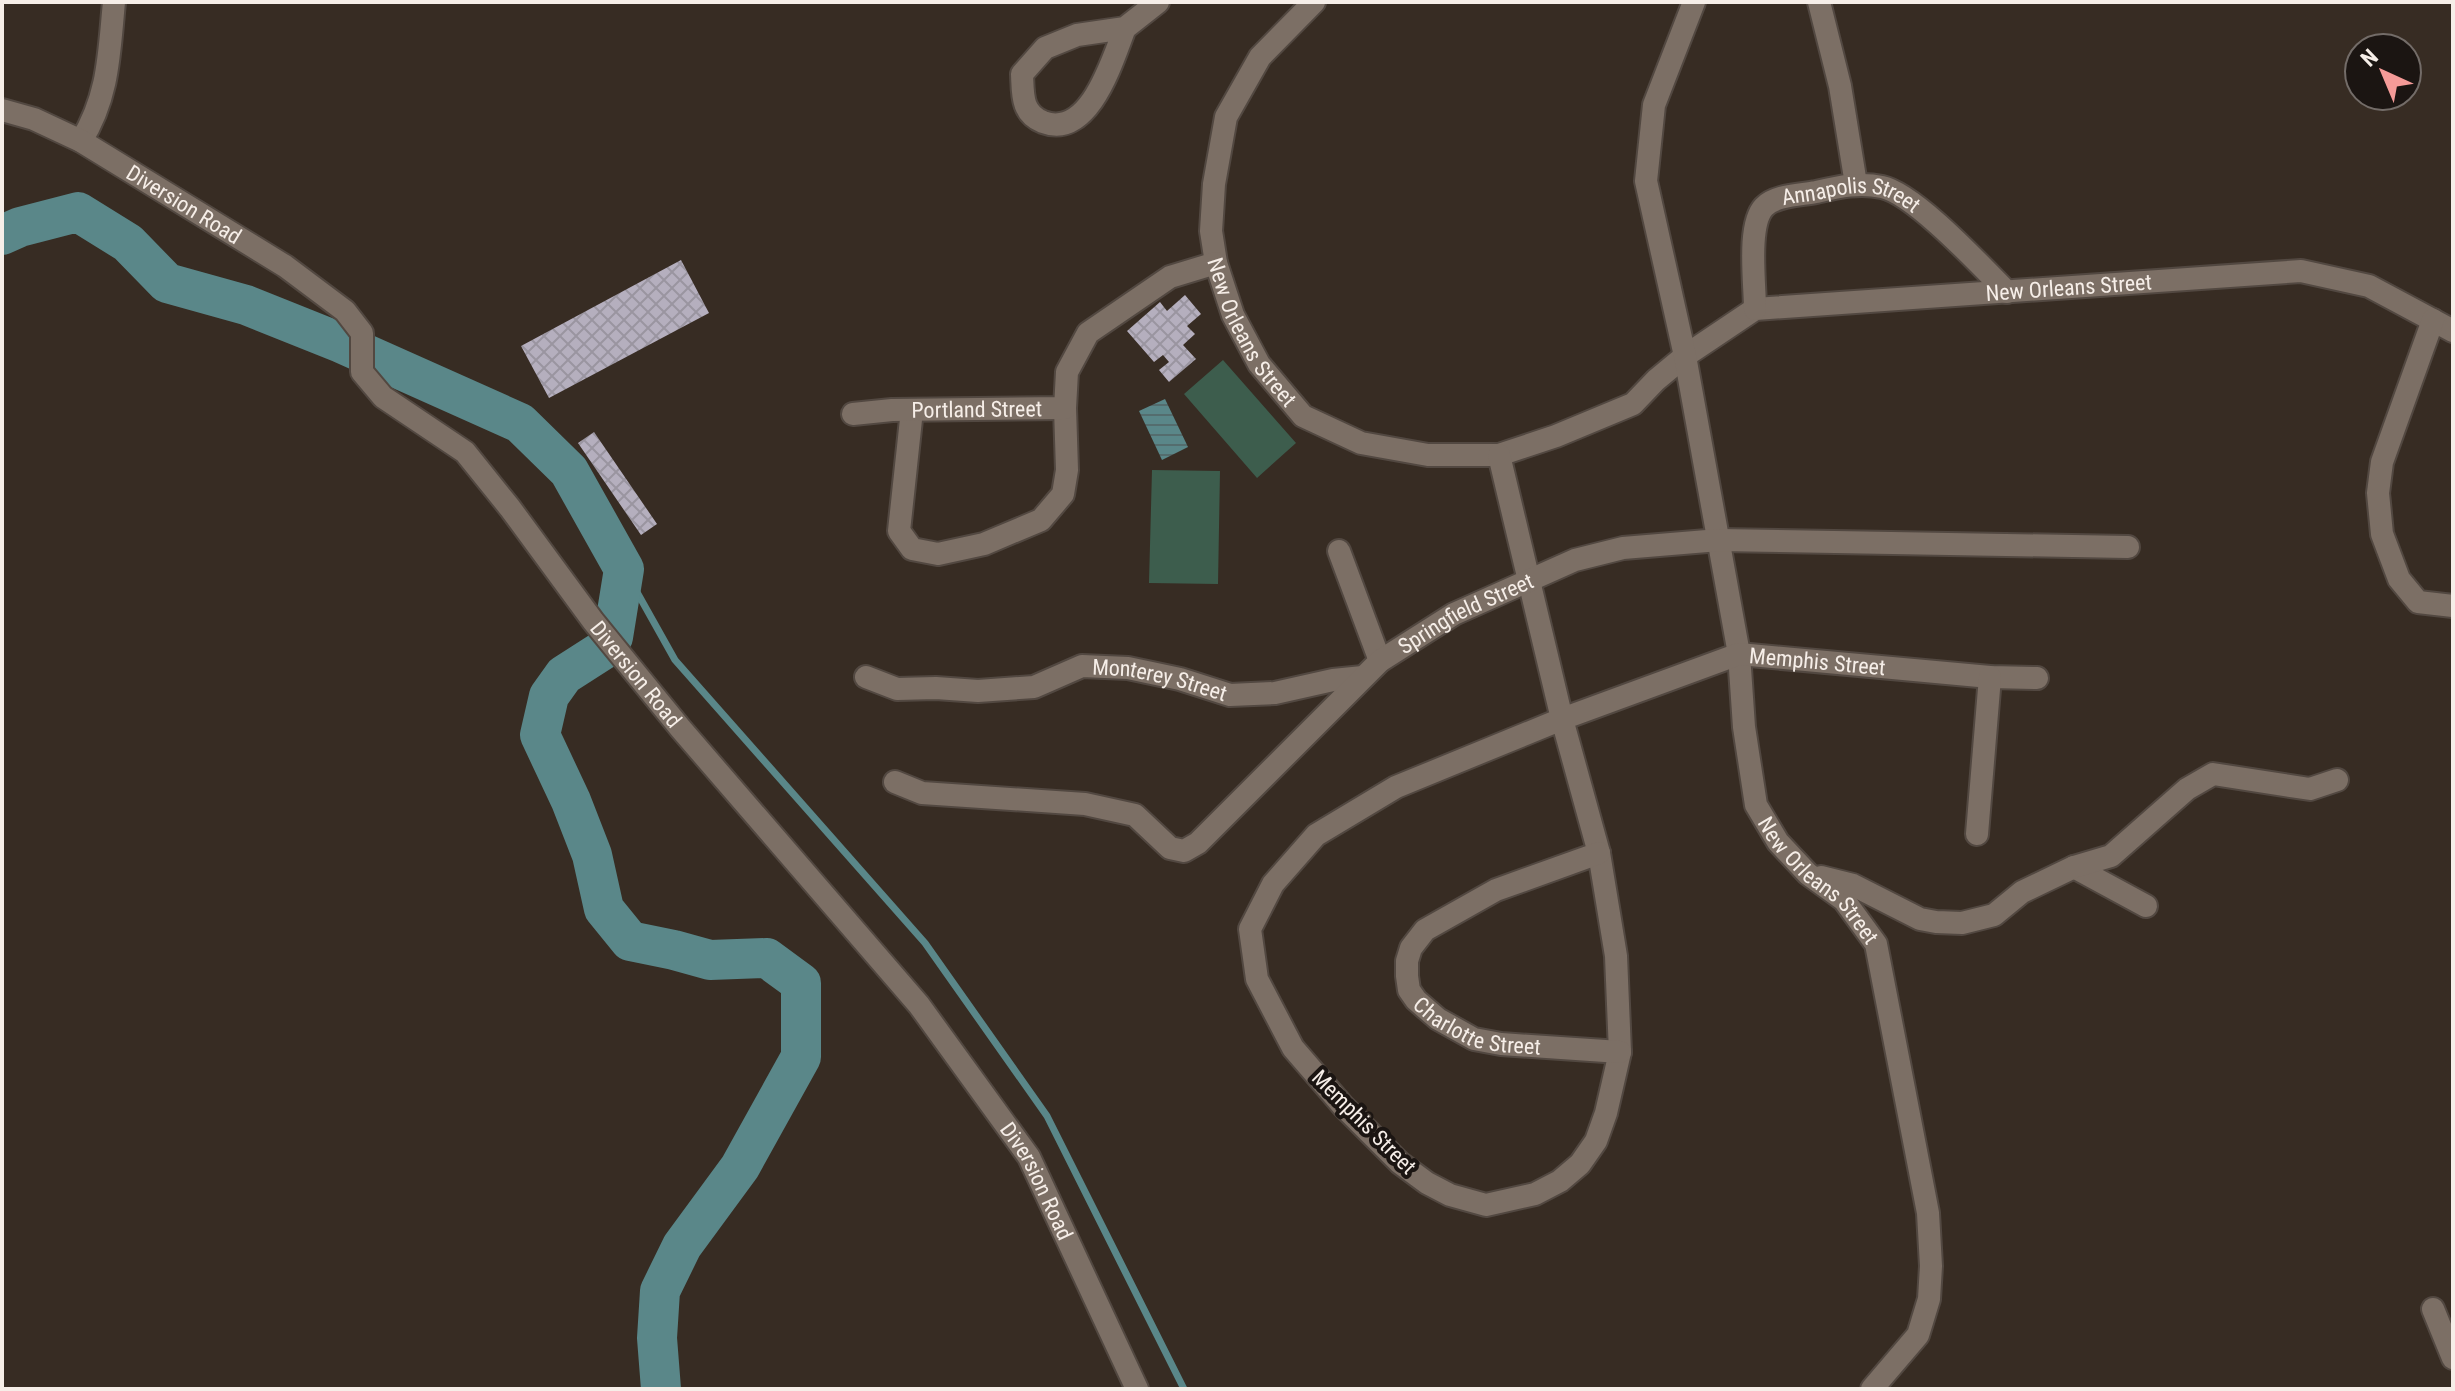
<svg xmlns="http://www.w3.org/2000/svg" width="2455" height="1391" font-family="'Roboto Condensed',sans-serif">
<style>
.pitch{fill:#3d5d4d}
.water{fill:url(#water-rules)}
.lines{fill:none;stroke-linecap:round;stroke-linejoin:round}
.stream{stroke:#5a8789;stroke-width:7}
.river{stroke:#5a8789;stroke-width:40}
.building{fill:url(#building-cross-hatch)}
.minor-casing{stroke:#524841;stroke-width:26}
.tertiary-casing{stroke:#524841;stroke-width:26}
.minor{stroke:#7c6f65;stroke-width:22}
.tertiary{stroke:#7c6f65;stroke-width:22}
.labels{text-anchor:middle;dominant-baseline:central;stroke-width:8;stroke-linejoin:round;paint-order:stroke}
.street-label{font-size:22px;fill:#f6eee8;stroke:#1b1512}
</style>
<defs>
<pattern id="water-rules" width="6" height="5" patternUnits="userSpaceOnUse" patternTransform="scale(2)"><rect width="6" height="5" fill="#5a8789"/><path d="M0 2.5h6" fill="none" stroke="#546d6e"/></pattern>
<pattern id="building-cross-hatch" width="8" height="8" patternUnits="userSpaceOnUse" patternTransform="scale(2)"><rect width="8" height="8" fill="#b5afbe"/><path d="M0 0l8 8M0 8l8-8" fill="none" stroke="#9a95a0"/></pattern>
</defs>
<rect width="100%" height="100%" fill="#372c23"/>
<!-- pitch -->
<path class="pitch" d="M1223,360L1296,443L1257,478L1184,394Z
M1152,470L1220,471L1218,584L1149,583Z"/>
<!-- water -->
<path class="water" d="M1165,399L1188,447L1162,460L1139,411Z"/>
<g class="lines">
<!-- stream -->
<path class="stream" d="M624,569L675,660L925,943L1047,1116L1184,1389"/>
<!-- river -->
<path class="river" d="M2,235L20,227L78,212L128,243L167,283L246,305L341,343L520,423L569,471L624,569L613,637
M603,650L564,675L549,696L540,735L571,801L592,855L604,909L630,941L674,950L710,960L767,958L801,983V1057L740,1167L682,1246L660,1291L657,1338L661,1389"/>
</g>
<!-- building -->
<path class="building" d="M681,260L709,313L549,398L521,346Z
M1185,295L1201,314L1187,326L1195,334L1183,345L1196,359L1169,382L1159,370L1169,362L1163,355L1154,362L1127,331L1160,302L1167,311Z
M594,432L657,524L641,535L578,443Z"/>
<g class="lines">
<!-- minor casing -->
<g class="minor-casing">
<g id="minor">
<path id="s1" d="M1314,2L1260,57L1226,117L1214,184L1211,231L1216,263L1233,315L1259,364L1303,416L1361,443L1428,455H1499L1556,436L1633,404L1656,380L1685,356L1755,309L2301,271L2369,286L2453,331"/>
<path id="s2" d="M1694,2L1654,105L1646,181L1685,356L1739,654L1744,727L1756,805L1778,842L1808,874L1844,900L1876,944L1928,1213L1931,1266L1929,1299L1918,1335L1872,1389"/>
<path d="M1819,2L1840,86L1856,184"/>
<path d="M1125,28C1113,58 1090,140 1043,122C1021,113 1023,94 1022,74L1045,48L1077,35L1125,28L1158,2"/>
<path d="M81,141C109,96 109,53 114,2"/>
<path id="s3" d="M1755,309C1755,284 1747,225 1764,207C1775,195 1801,195 1816,192C1838,187 1859,182 1882,187C1915,194 1981,266 2007,292"/>
<path d="M2433,320L2382,462L2378,493L2382,534L2399,579L2418,602L2453,606"/>
<path d="M912,410L899,531L912,549L938,554L984,544L1041,520L1063,494L1067,470L1065,408"/>
<path id="s4" d="M853,414L892,410L1065,408L1067,372L1088,333L1170,277L1216,263"/>
<path id="s5" d="M1499,455L1562,719L1599,853L1616,956L1620,1052L1606,1113L1596,1141L1580,1164L1560,1181L1535,1194L1486,1205L1450,1195L1427,1183L1400,1163L1343,1106L1293,1048L1257,979L1250,929L1273,884L1316,835L1396,787L1562,719L1739,654L1990,677L2037,678"/>
<path d="M1339,551L1380,661"/>
<path id="s6" d="M866,677L897,689L936,688L978,691L1034,687L1082,666L1128,668L1180,679L1230,695L1275,693L1333,680L1363,677"/>
<path id="s7" d="M895,782L922,793L1085,804L1135,815L1170,848L1184,851L1198,843L1380,661L1454,614L1575,560L1623,548L1719,540L2128,547"/>
<path d="M1977,834L1990,677"/>
<path id="s8" d="M1599,853L1496,890L1425,930L1411,948L1407,961V976L1409,990L1416,1000L1438,1019L1474,1039L1501,1044L1620,1052"/>
<path d="M2074,867L2146,906"/>
<path d="M1821,877L1853,885L1920,919L1936,922L1962,923L1994,915L2022,892L2074,867L2111,856L2187,789L2213,774L2310,789L2337,780"/>
<path d="M2433,1309L2453,1358"/>
</g>
</g>
<!-- tertiary casing -->
<g class="tertiary-casing">
<g id="tertiary">
<path id="s9" d="M2,110L34,119L81,141L285,266L345,311L362,333V372L383,397L465,452L510,508L593,621L681,729L919,1005L1029,1157L1137,1389"/>
</g>
</g>
<!-- minor -->
<use href="#minor" class="minor"/>
<!-- tertiary -->
<use href="#tertiary" class="tertiary"/>
</g>
<g class="labels">
<!-- street labels -->
<g class="street-label">
<text stroke="none"><textPath href="#s9" startOffset="206">Diversion Road</textPath></text>
<text stroke="none"><textPath href="#s3" startOffset="196">Annapolis Street</textPath></text>
<text stroke="none"><textPath href="#s1" startOffset="1288">New Orleans Street</textPath></text>
<text stroke="none"><textPath href="#s1" startOffset="372">New Orleans Street</textPath></text>
<text stroke="none"><textPath href="#s4" startOffset="124">Portland Street</textPath></text>
<text stroke="none"><textPath href="#s7" startOffset="678">Springfield Street</textPath></text>
<text stroke="none"><textPath href="#s5" startOffset="1874">Memphis Street</textPath></text>
<text stroke="none"><textPath href="#s9" startOffset="878">Diversion Road</textPath></text>
<text stroke="none"><textPath href="#s6" startOffset="302">Monterey Street</textPath></text>
<text stroke="none"><textPath href="#s2" startOffset="920">New Orleans Street</textPath></text>
<text stroke="none"><textPath href="#s8" startOffset="338">Charlotte Street</textPath></text>
<text transform="translate(1364 1122) rotate(45)">Memphis Street</text>
<text stroke="none"><textPath href="#s9" startOffset="1526">Diversion Road</textPath></text>
</g>
</g>
<!-- border -->
<rect width="2455" height="1391" fill="none" stroke="#f6eee8" stroke-width="8"/>
<!-- north arrow -->
<g transform="translate(2383 72) rotate(316)"><circle r="38" fill="#1b1512" stroke="#736c68" stroke-width="2"/>
<path d="M0-6L14 30L0 20L-14 30Z" fill="#f59b98"/>
<text y="-12" font-size="22" font-weight="bold" text-anchor="middle" fill="#f6eee8">N</text>
</g>
</svg>
